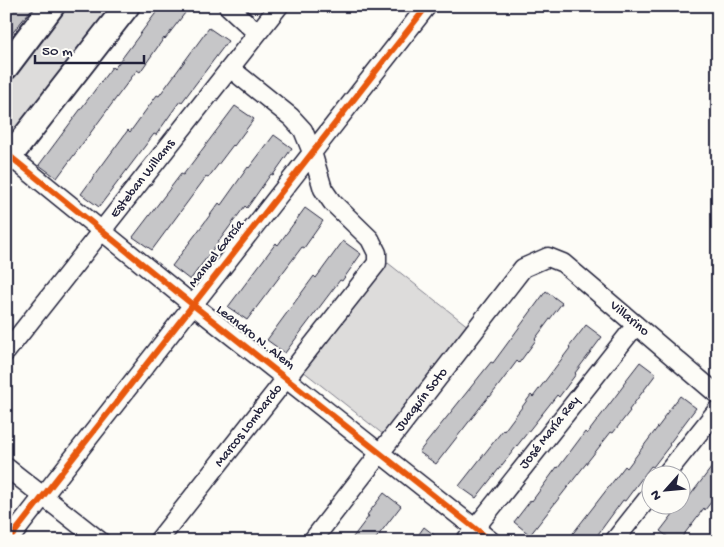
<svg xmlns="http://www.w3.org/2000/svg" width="724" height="547" font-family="'Gochi Hand',sans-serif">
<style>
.green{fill:#dddcdb;stroke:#807f8b}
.building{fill:#c6c6c8;stroke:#22223b}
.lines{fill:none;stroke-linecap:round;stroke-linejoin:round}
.street-casing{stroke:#22223b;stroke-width:21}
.secondary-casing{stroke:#22223b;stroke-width:28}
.street{stroke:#fdfcf7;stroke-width:18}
.secondary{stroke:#fdfcf7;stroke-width:24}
.cycleway-casing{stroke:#fdfcf7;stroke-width:9}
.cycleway{stroke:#e8590c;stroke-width:6}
.labels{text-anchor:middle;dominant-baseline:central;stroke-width:4;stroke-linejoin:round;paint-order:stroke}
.street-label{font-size:14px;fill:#22223b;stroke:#fdfcf7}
</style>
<rect width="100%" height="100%" fill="#fdfcf7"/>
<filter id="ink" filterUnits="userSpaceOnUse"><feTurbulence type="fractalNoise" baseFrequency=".02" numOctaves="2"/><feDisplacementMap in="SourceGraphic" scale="10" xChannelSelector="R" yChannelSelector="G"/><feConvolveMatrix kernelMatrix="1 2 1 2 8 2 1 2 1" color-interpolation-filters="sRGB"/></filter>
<g filter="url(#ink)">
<!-- green -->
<path class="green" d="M67,6H114L14,134L6,128V85Z
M388,263L469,327L384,435L303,371Z"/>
<!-- building -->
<path class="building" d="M6,6H34L6,41Z
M161,6H176L185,13L165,39L164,38L140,72L137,70L57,178L39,165L112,67L114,69Z
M209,28L228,41L182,102L180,101L156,135L154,134L99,207L81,194L128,130L130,132L157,95L159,96Z
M235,106L254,119L234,146L233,145L208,178L206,177L152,250L133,237L181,174L183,175Z
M274,135L292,148L273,175L271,174L247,208L245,206L190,280L172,266L219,203L221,205L248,167L249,168Z
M305,208L323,221L304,248L302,247L247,320L228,307L276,243L278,245Z
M343,241L361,254L342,281L340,280L285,353L267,340L314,276L316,278Z
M546,291L562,303L535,339L536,340L519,363L517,361L490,397L489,396L436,464L419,452L491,362L493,363Z
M586,325L602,337L575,373L576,374L559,397L557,395L476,498L459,486L503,430L504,431L531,395L533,397L570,348L569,347Z
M640,362L656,374L629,410L630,411L613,433L611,432L530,535L514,522L531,500L532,501L557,467L558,468L585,432L587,434L624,385L623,384Z
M680,396L696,408L669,444L670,445L653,467L651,466L625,501L623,500L593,541H567L625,466L627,468L664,419L663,418Z
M718,459V493L705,510L704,508L679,541H673L660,531L677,509L679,510Z
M384,493L401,506L374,541H350L369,516L367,515Z
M424,527L442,541H414Z"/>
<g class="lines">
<!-- street casing -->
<g class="street-casing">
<path id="street" d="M228,6L257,33
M6,153L193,305L491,541
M6,352L279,6
M6,467L100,541
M666,474L718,409
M8,541L427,6
M158,541L377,263V253L370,239L332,202L323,189L312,152L303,130L291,117L230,68
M312,541L523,268L548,257L563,263L718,395
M465,541L636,325
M614,541L652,493"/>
</g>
<!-- secondary casing -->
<g class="secondary-casing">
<path id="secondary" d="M6,67L52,6
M6,161L127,6"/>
</g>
<!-- street -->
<use href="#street" class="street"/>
<!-- secondary -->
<use href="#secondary" class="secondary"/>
<!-- cycleway casing -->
<g class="cycleway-casing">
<path id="cycleway" d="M6,153L193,305L491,541
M8,541L427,6"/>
</g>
<!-- cycleway -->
<use href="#cycleway" class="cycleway"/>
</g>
</g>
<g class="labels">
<!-- street labels -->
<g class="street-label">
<text transform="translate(143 179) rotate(-52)">Esteban Willams</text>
<text transform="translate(217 254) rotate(-52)">Manuel García</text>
<text transform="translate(629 319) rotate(40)">Villarino</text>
<text transform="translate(255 338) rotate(38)">Leandro N. Alem</text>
<text transform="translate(422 400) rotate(-52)">Juaquín Soto</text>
<text transform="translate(249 426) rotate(-52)">Marcos Lombardo</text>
<text transform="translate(550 433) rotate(-52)">José María Rey</text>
</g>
</g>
<!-- margin -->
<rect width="724" height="547" fill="none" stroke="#fdfcf7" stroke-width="25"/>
<rect x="12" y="12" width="699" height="522" fill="none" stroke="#22223b" stroke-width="2" filter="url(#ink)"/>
<!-- north arrow -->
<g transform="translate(666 490) rotate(243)"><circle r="24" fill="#fdfcf7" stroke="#a5a5ac"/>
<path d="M0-4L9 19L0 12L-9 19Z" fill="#22223b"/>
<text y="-8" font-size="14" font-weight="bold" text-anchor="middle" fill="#22223b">N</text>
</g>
<!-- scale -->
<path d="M35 55v8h109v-8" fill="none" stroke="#22223b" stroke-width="2.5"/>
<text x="42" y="55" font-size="15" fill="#22223b" stroke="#fdfcf7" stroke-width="4" paint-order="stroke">50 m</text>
</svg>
